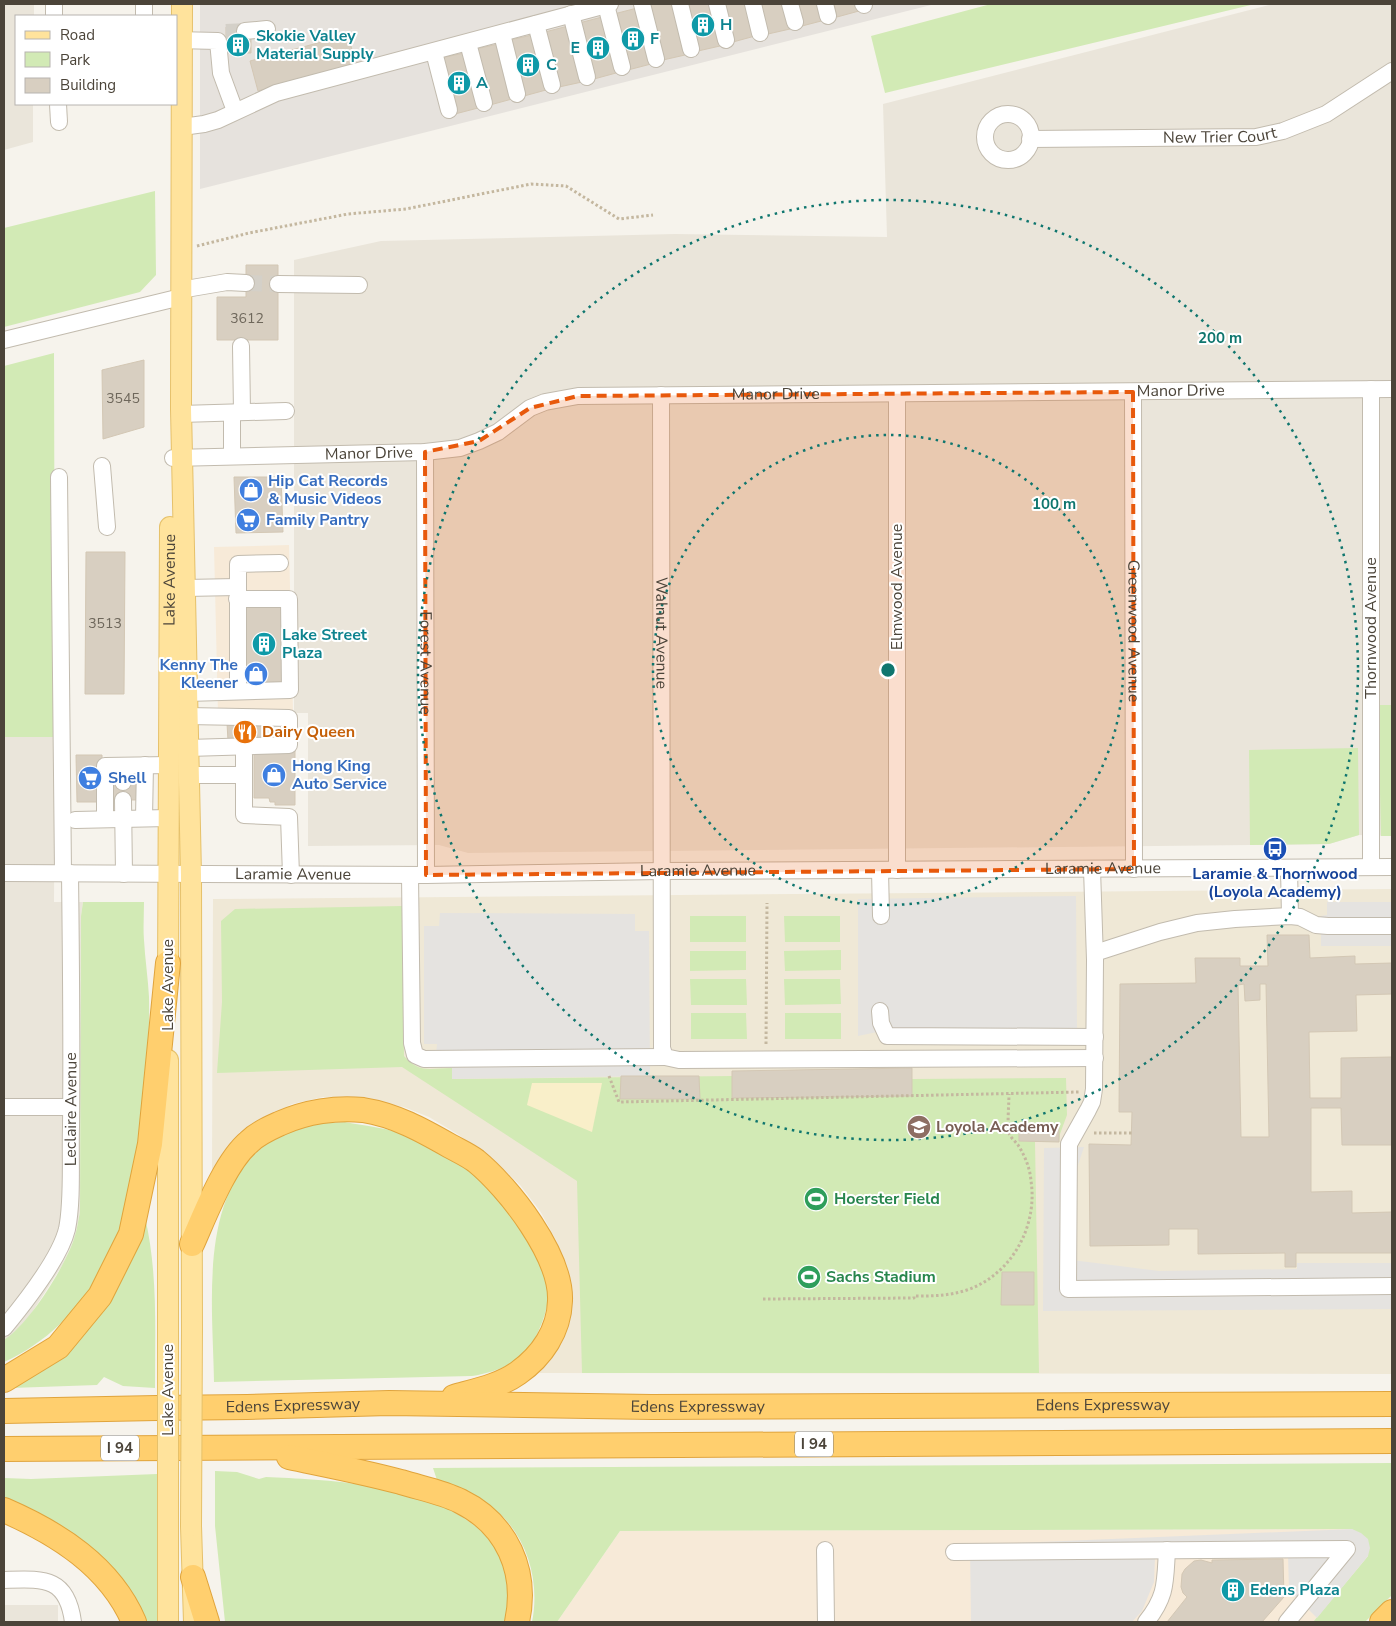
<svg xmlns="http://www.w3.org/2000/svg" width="1396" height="1626" font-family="'Nunito Sans',sans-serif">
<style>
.residential{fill:#eae5da}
.commercial{fill:#f7ead8}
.industrial{fill:#e6e2dd}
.education{fill:#efe8d6}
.green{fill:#d2eab5}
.sand{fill:#f9efc9}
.parking{fill:#e5e3e0}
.building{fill:#d8cfc1;stroke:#d3c7b4;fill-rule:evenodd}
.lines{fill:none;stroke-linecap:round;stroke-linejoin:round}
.minor-tunnel{stroke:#d4d0c8;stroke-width:16;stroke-dasharray:16 8;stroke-linecap:butt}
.minor-casing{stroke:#c2bbae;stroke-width:18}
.major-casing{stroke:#e6c16a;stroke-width:22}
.highway-casing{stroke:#e0a43c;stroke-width:26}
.path{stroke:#c4b79f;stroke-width:3;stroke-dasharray:2.5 2.5;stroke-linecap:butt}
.minor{stroke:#fff;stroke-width:16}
.major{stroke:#ffe39c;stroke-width:20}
.highway{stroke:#ffcf6e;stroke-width:24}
.major-bridge-casing{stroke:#e6c16a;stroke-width:22;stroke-linecap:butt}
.major-bridge{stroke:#ffe39c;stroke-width:20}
.marked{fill:#e8590c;fill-opacity:0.2;stroke:#e8590c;stroke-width:4;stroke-dasharray:10 6;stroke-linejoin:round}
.ring{fill:none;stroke:#0f766e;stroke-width:2.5;stroke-dasharray:2.5 5}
.labels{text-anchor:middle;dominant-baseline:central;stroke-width:4;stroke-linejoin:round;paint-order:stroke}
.number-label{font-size:14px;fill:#6e675b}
.shield{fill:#fff;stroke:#817c74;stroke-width:1}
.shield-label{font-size:15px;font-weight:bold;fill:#4b4439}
.culture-label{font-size:16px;font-weight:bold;fill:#0d838f;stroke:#fff;text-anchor:start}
.street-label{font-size:16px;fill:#4b4439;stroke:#fff}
.shop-label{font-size:16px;font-weight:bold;fill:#366cbe;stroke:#fff;text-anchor:start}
.food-label{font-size:16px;font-weight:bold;fill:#c56008;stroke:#fff;text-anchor:start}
.transit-label{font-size:16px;font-weight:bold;fill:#164399;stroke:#fff}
.education-label{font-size:16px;font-weight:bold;fill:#785e54;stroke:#fff;text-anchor:start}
.leisure-label{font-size:16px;font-weight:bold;fill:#27864d;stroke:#fff;text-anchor:start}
.centre{fill:#0f766e;stroke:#fff;stroke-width:2.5}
.ring-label{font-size:15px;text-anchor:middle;font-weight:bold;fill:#0f766e;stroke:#fff;stroke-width:4;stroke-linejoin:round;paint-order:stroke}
</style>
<rect width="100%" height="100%" fill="#f6f3ec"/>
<!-- residential -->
<path class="residential" d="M4,4H34V16H16V104H33V142L4,150Z
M1273,4H1392V836L1359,835L1329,844L1250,845L468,853L439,845L308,846V713H294V260L381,241L675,234L887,237L883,104Z
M4,737H55L54,902H83L81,916L80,1212L75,1237L63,1264L31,1314L14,1334L4,1340Z
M4,1605H58V1622H4Z"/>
<!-- commercial -->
<path class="commercial" d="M289,545L293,712L218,714L214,547Z
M1352,1529L1368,1556L1313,1622H557L620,1531Z"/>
<!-- industrial -->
<path class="industrial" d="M200,4H935L200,189Z"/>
<!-- education -->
<path class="education" d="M1392,889V1374L539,1373L561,1345L570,1321L572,1296L568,1270L556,1240L540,1211L520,1185L495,1161L459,1135L429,1117L404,1107L364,1099L323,1097L292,1104L262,1119L242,1135L212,1172L213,899Z"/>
<!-- green -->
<path class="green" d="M991,4H1255L885,93L871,36Z
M155,191L156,275L140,292L4,327V228Z
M54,353L55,737H4V366Z
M1378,705H1392V836H1381Z
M1358,748L1359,835L1329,844L1250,845L1249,750Z
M83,902H144C144,915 143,928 144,940C145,959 148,978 149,997C150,1064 144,1131 129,1196C126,1210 124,1224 119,1237C98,1290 56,1339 4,1362V1340C30,1323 64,1268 74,1239C77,1230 78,1221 80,1212L81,916Z
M402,906L404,1056C420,1074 429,1068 452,1068V1079L732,1076L912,1079L1066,1078L1067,1115L1060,1134L1059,1142H1035L1039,1373H582L577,1181L402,1067L217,1073L222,1002L221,921L235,909Z
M690,916H746V942H690Z
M784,916H840V942H785Z
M841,950V970L785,971L784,951Z
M690,951H746V970L690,971Z
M690,979H746L747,1005H691Z
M784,979H840L841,1004L785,1005Z
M691,1013H746L747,1039H691Z
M785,1013H841V1039H785Z
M345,1122C365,1126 389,1128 408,1136C419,1141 430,1148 441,1154C449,1158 458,1162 465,1167C500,1193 549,1253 548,1299C547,1310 543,1321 538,1332C527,1360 501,1371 472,1376L214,1382C213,1308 199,1204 259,1150C271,1138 298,1129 314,1125C324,1122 335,1123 345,1122Z
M145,1217C158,1273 155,1331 155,1388L123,1386L104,1377L97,1385L11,1388L98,1315L116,1292L115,1285Z
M1392,1463V1595L1365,1622H1313L1368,1556L1352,1529L620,1531L557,1622H532C541,1578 525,1528 486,1503C471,1493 453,1487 437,1480L433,1468Z
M215,1471L237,1472L259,1479L266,1477C337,1480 480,1486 505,1569C511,1587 508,1604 507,1622H225L215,1526Z
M157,1474V1622H146L143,1612L122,1580L39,1515L4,1498V1478L31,1479Z"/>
<!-- sand -->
<path class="sand" d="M532,1083H602L592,1132L527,1105Z"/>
<!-- parking -->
<path class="parking" d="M1076,896L1077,1028H896L858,1036V899Z
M1327,902H1392V946H1321V916L1327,915Z
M440,913L635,914V931H649L650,1076L452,1079V1068L435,1066L437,1044H424V926H439Z
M1084,1147L1071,1186L1072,1260L1159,1271L1297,1269V1263H1392V1309L1043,1311L1044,1148Z
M1352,1529L1361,1533L1368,1539L1370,1548L1368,1556L1317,1618L1289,1590L1288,1555L1155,1557L1154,1582L1142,1611L1132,1622H971L970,1545Z"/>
<!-- building -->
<path class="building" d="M652,4H672L685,55L663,60L649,5Z
M686,4H709L720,46L698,51Z
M723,4H747L755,36L733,42Z
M760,4H784L790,29L768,34Z
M797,4H821L825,20L802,26Z
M834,4H857L859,11L837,17Z
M637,8L651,64L628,70L614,14Z
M602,17L616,73L594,79L579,23Z
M568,26L582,82L559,87L545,32Z
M226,27H245L251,37V53H226Z
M348,35L356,65L258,91L250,61Z
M532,35L546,90L524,96L510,40Z
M498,44L512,99L490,105L476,49Z
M464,53L478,108L455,114L441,58Z
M246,265H278V340H217V297H246Z
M144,360V427L103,439L102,370Z
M234,477H281L283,532L236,533Z
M86,552H125L124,694H85Z
M245,606H282L283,682L246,683Z
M227,723L263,725V739L228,741Z
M254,749L295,751V805H275V802H270L269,798H254Z
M76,755H102L103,802H77Z
M143,782V800H108V783Z
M1267,935H1309L1310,958L1355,956V964L1392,963V1009V994L1356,995L1357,1031L1309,1032L1310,1098H1341V1058L1392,1057V1145H1342L1341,1108H1311V1192L1352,1191V1213L1392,1212V1253H1296V1267H1285V1253L1198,1254V1229H1169V1245L1090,1246L1089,1144L1131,1145L1132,1112H1119L1120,984L1196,983L1195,958H1240V966H1268ZM1244,984L1245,1001L1260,1000V984H1266L1269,1137H1241L1238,985Z
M912,1068V1096L732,1098V1071Z
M621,1076H699L700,1099H620Z
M1019,1126H1059V1142L1019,1141Z
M1002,1272H1034V1305H1001Z
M1283,1559L1284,1597L1262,1622H1167L1187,1597L1183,1593L1181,1587L1182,1574L1185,1569L1194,1561L1201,1560L1212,1563V1560Z"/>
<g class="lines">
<!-- minor-tunnel -->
<path class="minor-tunnel" d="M226,32L245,31
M246,283L278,284"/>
<!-- minor casing -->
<g class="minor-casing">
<g id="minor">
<path d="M54,4V16"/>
<path d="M144,4V16"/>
<path d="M642,4L656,59"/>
<path d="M680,4L691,49"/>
<path d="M717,4L726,40"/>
<path d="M753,4L760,33"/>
<path d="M790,4L795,22"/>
<path d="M825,4L828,16"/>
<path d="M863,4L864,5"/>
<path d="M606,5L622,67"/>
<path d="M571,14L587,77"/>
<path d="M536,24L552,85"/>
<path d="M245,31L267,29"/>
<path d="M502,34L517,94"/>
<path d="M176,40L218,41L221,73L235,111"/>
<path d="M468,43L484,103"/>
<path d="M434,52L449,110"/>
<path d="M58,104L59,122"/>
<circle cx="1008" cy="137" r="23"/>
<path d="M182,127L204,124L218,120L276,93L610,4"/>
<path id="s1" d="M1030,139L1256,137L1283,131L1326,114L1392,71"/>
<path d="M278,284L359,285"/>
<path d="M180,290L227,282L246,283"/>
<path d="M4,340L181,297"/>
<path d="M241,346L242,412"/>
<path d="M1371,389V867"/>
<path id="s2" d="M1133,392L1134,869"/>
<path d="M897,394V870"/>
<path id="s3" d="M661,395L662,1048L665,1057L679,1060L1095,1058"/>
<path d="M232,413V456"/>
<path d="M181,414L286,411"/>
<path id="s4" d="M425,452L426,875"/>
<path id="s5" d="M173,458L425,452L460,448L479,441L498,432L530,408L545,402L578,396L1392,389"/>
<path d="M102,466L107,527"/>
<path d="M59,477L63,873"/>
<path d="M185,588L237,587"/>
<path d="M238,691V564L280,563"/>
<path d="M187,693L290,690L289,599H237"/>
<path d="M187,716L289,718V745L188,748"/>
<path d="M244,755V815L289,817L291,875"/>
<path d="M123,766V782"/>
<path d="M189,775H244"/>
<path d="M123,800L124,874"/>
<path d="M144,818L145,765"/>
<path d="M105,819V766L169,765"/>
<path d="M75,820L168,818"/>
<path d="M1289,868L1290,916"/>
<path d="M1092,869L1095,960L1094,1089L1092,1102L1088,1110L1069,1144L1068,1289L1392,1286"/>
<path d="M880,870L881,916"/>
<path id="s6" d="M4,873L426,875L662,871L1392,867"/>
<path d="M410,875L412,1043L415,1055L424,1059L665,1057"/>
<path d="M1095,953L1160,932L1197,923L1235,919L1290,916L1300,917L1316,925L1328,926H1392"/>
<path d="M880,1011L881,1023L887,1036L1095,1037"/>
<path d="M4,1107H71"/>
<path id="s7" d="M4,1328C23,1305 60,1258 67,1229C73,1200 70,1158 71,1127C72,1043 71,958 70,873"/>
<path d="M825,1550L826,1622"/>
<path d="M954,1552L1347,1549L1287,1622"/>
<path d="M4,1580C43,1579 67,1576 73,1622"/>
<path d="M1146,1622C1167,1596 1165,1582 1167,1550"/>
</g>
</g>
<!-- major casing -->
<g class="major-casing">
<g id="major">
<path d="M182,4L181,409L191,875L192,1329"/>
<path id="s8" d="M168,978L170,527"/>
<path d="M168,1060V1330"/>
<path d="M191,1526L194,1622"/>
<path d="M168,1622V1525"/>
</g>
</g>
<!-- highway casing -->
<g class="highway-casing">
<g id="highway">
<path d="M192,1244C205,1215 225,1162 249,1142C258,1133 270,1128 281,1123C306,1112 336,1107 363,1110C395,1115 422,1130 450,1146C459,1151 468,1155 476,1161C509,1188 562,1256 560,1301C559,1331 542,1356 518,1373C500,1386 475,1391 454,1397"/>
<path d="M4,1380L58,1347L100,1296L131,1234L150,1144L168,963"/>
<path id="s9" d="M4,1411L157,1408L247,1407L389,1403L652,1407L1392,1404"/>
<path d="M4,1449L1392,1441"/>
<path d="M289,1457C327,1465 364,1472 401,1482C420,1488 442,1492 460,1501C507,1524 528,1571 517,1622"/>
<path d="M4,1510C57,1533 110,1566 134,1622"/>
<path d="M193,1577L207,1622"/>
<path d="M1382,1622L1392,1612"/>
</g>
</g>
<!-- path -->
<path class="path" d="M197,246L249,233L348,214L406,209L531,184L566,186L619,219L653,215
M766,1044L767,903
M609,1076L619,1102L1079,1092
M1094,1133H1132
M763,1299L914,1298V1296C932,1296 949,1296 967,1290C1011,1275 1038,1227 1031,1181C1030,1168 1025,1156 1018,1145C1015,1141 1010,1137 1009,1133C1007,1125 1009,1103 1009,1094"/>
<!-- minor -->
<use href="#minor" class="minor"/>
<!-- major -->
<use href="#major" class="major"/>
<!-- highway -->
<use href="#highway" class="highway"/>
<!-- major-bridge casing -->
<g class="major-bridge-casing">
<path id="major-bridge" d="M168,1330V1525
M191,1526L192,1329"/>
</g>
<!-- major-bridge -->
<use href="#major-bridge" class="major-bridge"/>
</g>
<!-- marked area -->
<path class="marked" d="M1133,392L1134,869L426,875L425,452L479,441L530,408L578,396Z"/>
<!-- distance rings -->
<g class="ring">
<circle cx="888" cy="670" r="235"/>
<circle cx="888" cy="670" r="470"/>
</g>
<!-- icons -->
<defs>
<g id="building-disc" transform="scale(1.25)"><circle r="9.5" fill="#0f9aa8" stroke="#fff"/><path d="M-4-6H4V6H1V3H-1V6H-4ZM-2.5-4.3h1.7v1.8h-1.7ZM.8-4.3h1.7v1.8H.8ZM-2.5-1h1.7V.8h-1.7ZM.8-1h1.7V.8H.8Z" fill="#fff"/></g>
<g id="shop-disc" transform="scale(1.25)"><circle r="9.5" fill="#3f7fe0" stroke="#fff"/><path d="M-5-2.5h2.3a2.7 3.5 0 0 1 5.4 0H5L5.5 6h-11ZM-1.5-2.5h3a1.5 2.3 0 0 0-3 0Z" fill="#fff"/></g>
<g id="supermarket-disc" transform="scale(1.25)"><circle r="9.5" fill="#3f7fe0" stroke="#fff"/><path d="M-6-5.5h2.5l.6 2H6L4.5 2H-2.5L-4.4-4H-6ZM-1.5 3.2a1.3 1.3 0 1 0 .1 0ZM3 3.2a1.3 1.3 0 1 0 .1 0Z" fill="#fff"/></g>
<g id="restaurant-disc" transform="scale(1.25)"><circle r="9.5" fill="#e8710a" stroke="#fff"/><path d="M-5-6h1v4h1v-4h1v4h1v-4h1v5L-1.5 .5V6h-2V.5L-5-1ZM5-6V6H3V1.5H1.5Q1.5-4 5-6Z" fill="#fff"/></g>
<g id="bus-disc" transform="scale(1.25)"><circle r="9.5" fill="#1a4fb4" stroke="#fff"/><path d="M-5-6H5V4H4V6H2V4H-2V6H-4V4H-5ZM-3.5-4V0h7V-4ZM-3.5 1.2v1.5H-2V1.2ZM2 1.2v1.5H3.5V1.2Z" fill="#fff"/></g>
<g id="school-disc" transform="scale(1.25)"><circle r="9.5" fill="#8d6e63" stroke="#fff"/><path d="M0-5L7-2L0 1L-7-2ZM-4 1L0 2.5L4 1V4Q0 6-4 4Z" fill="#fff"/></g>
<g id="stadium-disc" transform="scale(1.25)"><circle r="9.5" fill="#2e9e5b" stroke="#fff"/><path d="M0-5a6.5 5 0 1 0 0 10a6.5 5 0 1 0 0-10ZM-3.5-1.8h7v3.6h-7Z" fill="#fff"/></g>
</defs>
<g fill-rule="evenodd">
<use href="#building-disc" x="703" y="25"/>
<use href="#building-disc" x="633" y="39"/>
<use href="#building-disc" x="238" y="45"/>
<use href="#building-disc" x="598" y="48"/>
<use href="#building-disc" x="528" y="65"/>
<use href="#building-disc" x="459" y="83"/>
<use href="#shop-disc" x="251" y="490"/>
<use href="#supermarket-disc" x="248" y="520"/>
<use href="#building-disc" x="264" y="644"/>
<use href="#shop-disc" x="256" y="674"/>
<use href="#restaurant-disc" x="245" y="732"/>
<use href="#shop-disc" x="274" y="775"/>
<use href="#supermarket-disc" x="90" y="778"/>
<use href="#bus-disc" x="1275" y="849"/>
<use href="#school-disc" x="919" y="1127"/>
<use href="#stadium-disc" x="816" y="1199"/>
<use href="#stadium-disc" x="809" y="1277"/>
<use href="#building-disc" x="1233" y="1590"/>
</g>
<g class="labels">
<!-- number labels -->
<g class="number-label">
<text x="247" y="318">3612</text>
<text x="123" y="398">3545</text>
<text x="105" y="623">3513</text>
</g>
<!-- shield labels -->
<g class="shield">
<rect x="795" y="1431.5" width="38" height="25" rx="4"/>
<rect x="101" y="1435.5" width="38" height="25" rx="4"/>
</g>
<g class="shield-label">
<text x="814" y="1444">I 94</text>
<text x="120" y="1448">I 94</text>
</g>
<!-- culture labels -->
<g class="culture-label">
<text x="720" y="25">H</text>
<text x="256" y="36">Skokie Valley<tspan x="256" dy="18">Material Supply</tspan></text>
<text x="650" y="39">F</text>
<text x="580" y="48" text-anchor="end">E</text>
<text x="546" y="65">C</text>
<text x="476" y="83">A</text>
<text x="282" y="635">Lake Street<tspan x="282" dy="18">Plaza</tspan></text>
<text x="1250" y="1590">Edens Plaza</text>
</g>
<!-- street labels -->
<g class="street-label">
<text stroke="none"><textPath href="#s1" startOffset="190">New Trier Court</textPath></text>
<text stroke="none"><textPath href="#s5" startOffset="1021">Manor Drive</textPath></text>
<text stroke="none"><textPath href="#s5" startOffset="616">Manor Drive</textPath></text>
<text stroke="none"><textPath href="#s5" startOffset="196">Manor Drive</textPath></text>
<text stroke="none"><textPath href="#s8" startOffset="398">Lake Avenue</textPath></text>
<text transform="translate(897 587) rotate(-90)">Elmwood Avenue</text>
<text transform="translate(1371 628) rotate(-90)">Thornwood Avenue</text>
<text stroke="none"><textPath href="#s2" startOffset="239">Greenwood Avenue</textPath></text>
<text stroke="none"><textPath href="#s3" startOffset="238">Walnut Avenue</textPath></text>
<text stroke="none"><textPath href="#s4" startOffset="211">Forest Avenue</textPath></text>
<text stroke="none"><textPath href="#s6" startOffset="1099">Laramie Avenue</textPath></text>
<text stroke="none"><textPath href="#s6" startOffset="694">Laramie Avenue</textPath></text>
<text stroke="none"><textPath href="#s6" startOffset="289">Laramie Avenue</textPath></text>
<text transform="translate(168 985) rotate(-90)">Lake Avenue</text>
<text stroke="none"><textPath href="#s7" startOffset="238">Leclaire Avenue</textPath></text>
<text transform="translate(168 1390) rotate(-90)">Lake Avenue</text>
<text stroke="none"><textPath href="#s9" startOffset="1099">Edens Expressway</textPath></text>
<text stroke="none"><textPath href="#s9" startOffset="289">Edens Expressway</textPath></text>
<text stroke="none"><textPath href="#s9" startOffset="694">Edens Expressway</textPath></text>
</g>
<!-- shop labels -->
<g class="shop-label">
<text x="268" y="481">Hip Cat Records<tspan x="268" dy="18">&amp; Music Videos</tspan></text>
<text x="266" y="520">Family Pantry</text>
<text x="238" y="665" text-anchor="end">Kenny The<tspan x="238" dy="18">Kleener</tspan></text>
<text x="292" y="766">Hong King<tspan x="292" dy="18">Auto Service</tspan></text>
<text x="108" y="778">Shell</text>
</g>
<!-- food labels -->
<g class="food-label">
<text x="262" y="732">Dairy Queen</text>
</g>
<!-- transit labels -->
<g class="transit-label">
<text x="1275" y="874">Laramie &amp; Thornwood<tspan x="1275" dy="18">(Loyola Academy)</tspan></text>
</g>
<!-- education labels -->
<g class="education-label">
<text x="936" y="1127">Loyola Academy</text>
</g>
<!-- leisure labels -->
<g class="leisure-label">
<text x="834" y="1199">Hoerster Field</text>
<text x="826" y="1277">Sachs Stadium</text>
</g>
</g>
<circle cx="888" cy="670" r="8" class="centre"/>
<g class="ring-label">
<text x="1220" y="343">200 m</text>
<text x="1054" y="509">100 m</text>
</g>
<!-- border -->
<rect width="1396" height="1626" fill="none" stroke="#4b4439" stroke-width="10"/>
<!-- legend -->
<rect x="15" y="15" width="162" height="90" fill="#ffffff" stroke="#b7b4b0"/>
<rect x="25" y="31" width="25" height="8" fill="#ffe39c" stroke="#b7b4b0"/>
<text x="60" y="40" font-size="15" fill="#4b4439">Road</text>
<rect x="25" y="52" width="25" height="15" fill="#d2eab5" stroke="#b7b4b0"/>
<text x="60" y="65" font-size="15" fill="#4b4439">Park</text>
<rect x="25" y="78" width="25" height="15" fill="#d8cfc1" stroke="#b7b4b0"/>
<text x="60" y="90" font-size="15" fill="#4b4439">Building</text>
</svg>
